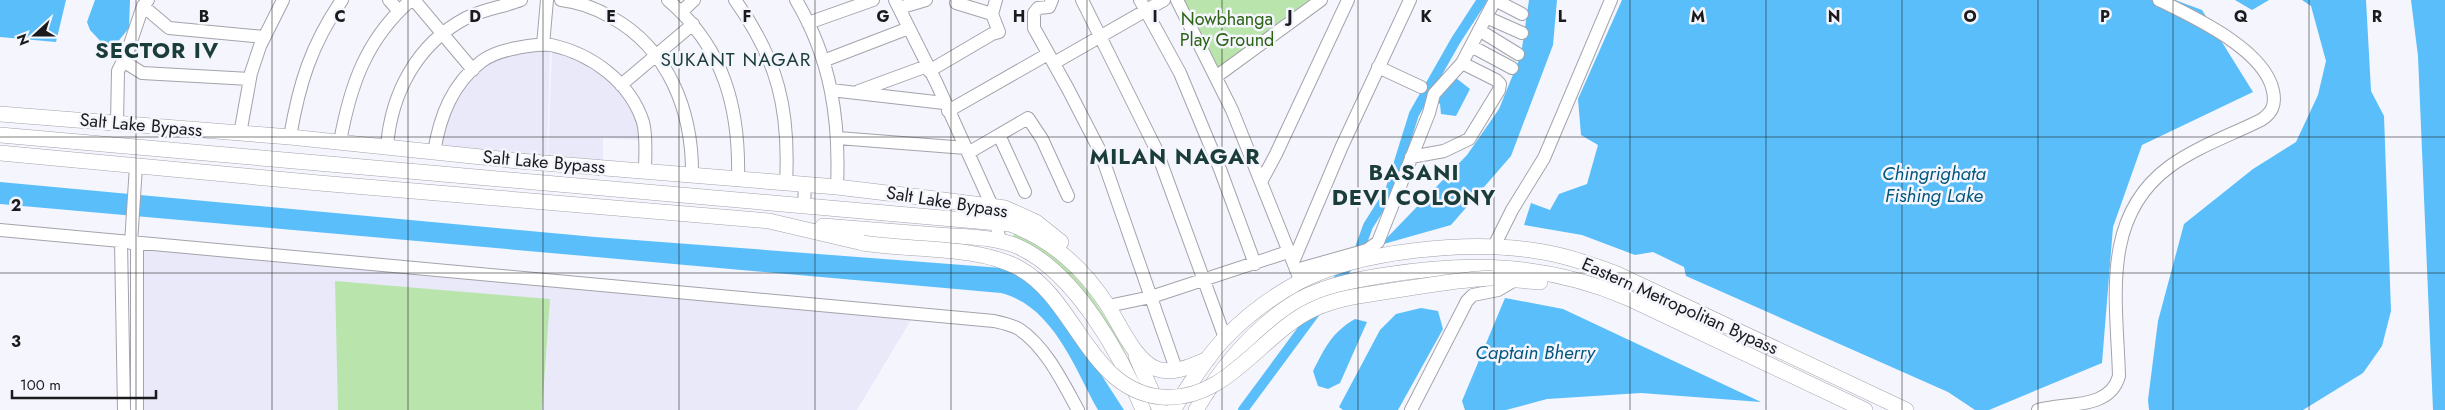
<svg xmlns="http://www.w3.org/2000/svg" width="2445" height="410" viewBox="0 0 2445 410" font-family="Jost,sans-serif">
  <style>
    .built { fill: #e9e9f9 }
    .green { fill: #b9e4ac }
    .water { fill: #59bef9 }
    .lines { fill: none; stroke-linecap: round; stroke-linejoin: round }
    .canal { stroke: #59bef9; stroke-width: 10 }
    .minor-casing { stroke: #a3a3ab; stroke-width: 14 }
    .major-casing { stroke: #a3a3ab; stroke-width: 16 }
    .minor { stroke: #fff; stroke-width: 12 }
    .major { stroke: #fff; stroke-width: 15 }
    .major-bridge-casing { stroke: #a3a3ab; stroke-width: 16; stroke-linecap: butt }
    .major-bridge { stroke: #fff; stroke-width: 15 }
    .grid { fill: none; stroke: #1b1b1e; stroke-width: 1; stroke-opacity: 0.55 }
    .labels { text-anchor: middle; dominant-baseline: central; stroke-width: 5; stroke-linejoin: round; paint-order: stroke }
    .park-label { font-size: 18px; fill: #2c6414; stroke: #f5f5fe }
    .street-label { font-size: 18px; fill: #1b1b1e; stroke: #f5f5fe }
    .neighbourhood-label { font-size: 19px; letter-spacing: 1px; fill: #1b3d3a; stroke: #f5f5fe }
    .water-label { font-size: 19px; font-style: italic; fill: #02577d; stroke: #f5f5fe }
    .district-label { font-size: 22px; font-weight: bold; letter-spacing: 1px; fill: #1b3d3a; stroke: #f5f5fe }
    .grid-label { font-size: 16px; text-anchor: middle; font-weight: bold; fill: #1b1b1e; stroke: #f5f5fe; stroke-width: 5; stroke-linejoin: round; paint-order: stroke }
  </style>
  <rect width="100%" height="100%" fill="#f5f5fe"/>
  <path class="built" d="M550,49L547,157L437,148L462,82L506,52Z
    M552,50L591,63L619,89L640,123L642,140L603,138V160L548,158Z
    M139,247L764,305L911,320L857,410H141Z"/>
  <path class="green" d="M1180,0H1313L1218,71Z
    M1015,233C1077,259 1108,319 1138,376L1134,377L1072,279L1043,254L1013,236Z
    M335,281L550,299L542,410H338Z"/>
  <path class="water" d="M0,0H66L56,42L0,37Z
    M95,0H130L129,28L116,44L104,45L90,30L87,22Z
    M1529,0H1557L1553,45L1511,156L1451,225L1380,245L1467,155L1499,109L1521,55Z
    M1622,0H2175L2202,10L2253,92L2142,145L2113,227L2102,363L1989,410H1975L1948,392L1686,276L1684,267L1653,252L1635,255L1582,235L1524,225L1531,203L1550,210L1559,194L1587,184L1598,145L1581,135L1578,99Z
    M2235,0H2269L2252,10Z
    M2302,0H2366L2371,91L2384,116L2391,311L2382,346L2363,373L2303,410H2149L2148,400L2158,321L2184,224L2253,169L2296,142L2318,95L2326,61L2311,6Z
    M2411,0H2445V410H2433L2418,56Z
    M1456,78L1470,89L1456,116L1441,114L1440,104L1433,99Z
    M0,182L595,237L1002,268L1030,281L1067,322L1124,410H1098C1074,367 1053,306 1001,293L0,204Z
    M1505,298L1563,309L1761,402L1641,393L1547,399L1506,410H1465L1462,401Z
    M1421,308L1438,311L1443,329L1398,410H1343L1339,407L1380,330L1396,314Z
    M1355,319L1367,322L1340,383L1328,389L1318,386L1313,371C1325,348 1332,332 1355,319Z"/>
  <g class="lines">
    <path class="canal" d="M1338,280L1359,251L1368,226L1390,191L1414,114L1456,40L1482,0
      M1243,410L1317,310"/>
    <g class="minor-casing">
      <path id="minor" d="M389,0L399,11
        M414,0L473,70
        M561,0C580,2 595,8 611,17C669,49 693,112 692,176
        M668,0C724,48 740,108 738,180
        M735,0C778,60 790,110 786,183
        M796,0C831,59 840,119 837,187
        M895,0L937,84L992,206L1000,241
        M1052,0L1049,7L1038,8L1034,13V28L1068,89L1100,151L1176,369
        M1082,0L1156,149L1225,338
        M1140,0L1180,73L1220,169L1255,264
        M1177,0L1232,110L1293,262
        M1495,0L1522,14
        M143,6L169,28L264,37
        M899,8L926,0
        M681,12L694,0
        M992,14L996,0
        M1486,17L1522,33
        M808,23L873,0
        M1479,30L1518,54
        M543,45L547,0
        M1471,46L1512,68
        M123,61L142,73L250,79
        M823,61L909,28
        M1054,63L1164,0
        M1378,67L1421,87
        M929,71L992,34L999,32L992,14L956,3
        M1217,76L1321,0
        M621,85L693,24
        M831,90L944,103
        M859,91L927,66
        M948,111L1048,54
        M117,123L118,71L127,53L143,6L148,0
        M240,134L251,73L260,46L283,0
        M999,135L1025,192
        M290,137C299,84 311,45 342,0
        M838,138L966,148
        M340,142C350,86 366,39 411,0
        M387,147C391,93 417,44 466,18C484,9 503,7 521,0
        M434,152C440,116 452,84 482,61C492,54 506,50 517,48C528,46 541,43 551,45C592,54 630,82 643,122C647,137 645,156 645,171
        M968,153L1028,118L1042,139L1068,196
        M1411,157L1444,151L1469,139L1499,90L1500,84L1496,80L1462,63
        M1261,182L1276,154L1348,0
        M804,205L805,185
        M0,230L994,321C1003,323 1012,325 1019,329C1046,347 1063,383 1078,410
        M121,241L124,410
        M131,243L136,166
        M1494,246L1512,210L1544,158L1611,0
        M1296,270L1367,250L1378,242L1429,113L1434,94L1462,63L1495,0
        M1299,277L1293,262L1342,146L1410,0
        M1108,306L1151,297L1288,252
        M137,410V243
        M1411,410L1467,301L1473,295L1498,290L1515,280
        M2038,410C2066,402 2110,410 2119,376C2117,302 2100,218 2169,167C2196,147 2231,135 2261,120C2272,113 2276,105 2273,91C2265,50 2194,17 2159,0"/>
    </g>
    <g class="major-casing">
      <path id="major" d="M0,114L290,137L519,161L837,187L912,196L1005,208L1036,222L1061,242
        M0,135L1010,224C1051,239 1084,269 1108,306C1120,325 1135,361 1157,369C1174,375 1193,365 1208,359
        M0,153L319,183L769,221L863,243
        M823,226C861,229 899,232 937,235C963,237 994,236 1019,247C1075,273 1121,354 1143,410
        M1493,278L1540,282
        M1136,356L1160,410
        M1173,410C1189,386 1204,360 1224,339C1245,317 1273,296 1299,282C1360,250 1470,240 1537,251C1565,255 1591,264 1617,274L1906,410
        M1196,410C1220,369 1249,333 1289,306C1317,287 1353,280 1386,275C1472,261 1547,264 1628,298L1865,410"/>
    </g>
    <use href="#minor" class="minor"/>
    <use href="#major" class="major"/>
    <g class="major-bridge-casing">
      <path id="major-bridge" d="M863,243C912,251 976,245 1019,268C1076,299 1089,390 1161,397C1227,403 1261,333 1314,309C1342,296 1373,294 1403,289C1433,285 1462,279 1493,278"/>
    </g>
    <use href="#major-bridge" class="major-bridge"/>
  </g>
  <path class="grid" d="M136,0V410M272,0V410M408,0V410M543,0V410M679,0V410M815,0V410M951,0V410M1087,0V410M1222,0V410M1358,0V410M1494,0V410M1630,0V410M1766,0V410M1902,0V410M2038,0V410M2173,0V410M2309,0V410M0,137H2445M0,273H2445"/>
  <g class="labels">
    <g class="park-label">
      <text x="1227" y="19">Nowbhanga<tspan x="1227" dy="21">Play Ground</tspan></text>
    </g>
    <g class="street-label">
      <text transform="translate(141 125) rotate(5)">Salt Lake Bypass</text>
      <text transform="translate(544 162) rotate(5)">Salt Lake Bypass</text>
      <text transform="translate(947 202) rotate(9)">Salt Lake Bypass</text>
      <text transform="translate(1680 306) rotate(24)">Eastern Metropolitan Bypass</text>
    </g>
    <g class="neighbourhood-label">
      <text x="736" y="59">SUKANT NAGAR</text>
    </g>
    <g class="water-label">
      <text x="1934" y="173">Chingrighata<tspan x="1934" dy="22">Fishing Lake</tspan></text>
      <text x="1535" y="352">Captain Bherry</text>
    </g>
    <g class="district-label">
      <text x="157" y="50">SECTOR IV</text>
      <text x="1175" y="156">MILAN NAGAR</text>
      <text x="1414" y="172">BASANI<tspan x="1414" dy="25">DEVI COLONY</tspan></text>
    </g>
  </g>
  <g class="grid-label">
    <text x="204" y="22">B</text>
    <text x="340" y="22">C</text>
    <text x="475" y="22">D</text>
    <text x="611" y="22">E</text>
    <text x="747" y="22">F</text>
    <text x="883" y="22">G</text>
    <text x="1019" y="22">H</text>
    <text x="1155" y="22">I</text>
    <text x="1290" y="22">J</text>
    <text x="1426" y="22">K</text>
    <text x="1562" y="22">L</text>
    <text x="1698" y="22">M</text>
    <text x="1834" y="22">N</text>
    <text x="1970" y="22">O</text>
    <text x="2105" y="22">P</text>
    <text x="2241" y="22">Q</text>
    <text x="2377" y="22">R</text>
    <text x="16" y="211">2</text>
    <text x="16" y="347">3</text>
  </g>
  <g transform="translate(35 35) rotate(249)" stroke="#f5f5fe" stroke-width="4" paint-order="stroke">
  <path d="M0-4L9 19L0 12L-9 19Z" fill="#1b1b1e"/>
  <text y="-8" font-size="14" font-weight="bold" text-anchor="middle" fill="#1b1b1e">N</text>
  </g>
  <path d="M12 390v8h144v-8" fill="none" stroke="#1b1b1e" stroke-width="2.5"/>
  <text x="20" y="390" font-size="15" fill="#1b1b1e" stroke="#f5f5fe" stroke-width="4" paint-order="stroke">100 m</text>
</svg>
